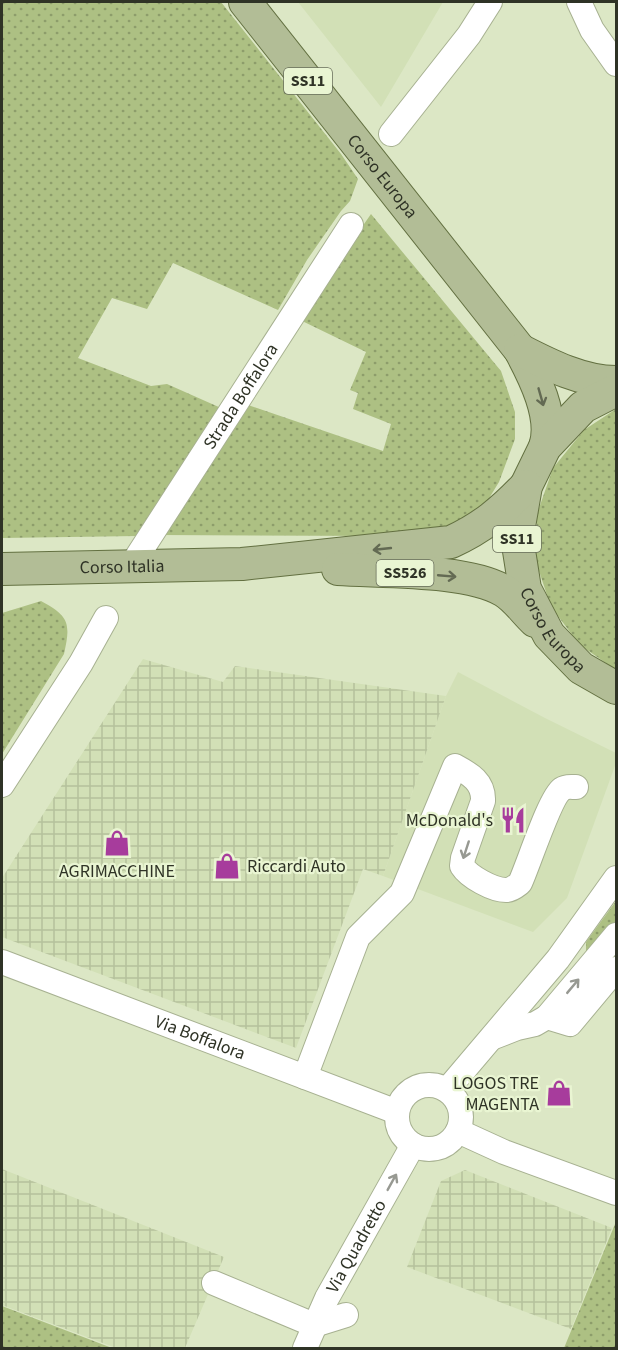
<svg xmlns="http://www.w3.org/2000/svg" width="618" height="1350" viewBox="0 0 618 1350" font-family="'Source Sans 3',sans-serif">
  <style>
    .built { fill: #d2e0b6 }
    .industrial { fill: url(#industrial-grid) }
    .grass { fill: url(#grass-dots) }
    .lines { fill: none; stroke-linecap: round; stroke-linejoin: round }
    .minor-casing { stroke: #a7b191; stroke-width: 26 }
    .major-casing { stroke: #637041; stroke-width: 34 }
    .minor { stroke: #fff; stroke-width: 24 }
    .major { stroke: #b2bd96; stroke-width: 32 }
    .oneway { stroke: #636a53 }
    .oneway2 { stroke: #979992 }
    .labels { text-anchor: middle; dominant-baseline: central; stroke-width: 4.5; stroke-linejoin: round; paint-order: stroke }
    .shield { fill: #e9f5d2; stroke: #676d5a; stroke-width: 1.5 }
    .shield-label { font-size: 16px; font-weight: bold; fill: #2f3326 }
    .street-label { font-size: 18px; fill: #2f3326; stroke: #e9f5d2 }
    .poi-label { font-size: 18px; fill: #2f3326; stroke: #e9f5d2; text-anchor: end }
  </style>
  <defs>
    <pattern id="industrial-grid" width="8" height="8" patternUnits="userSpaceOnUse" patternTransform="scale(1.5)"><rect width="8" height="8" fill="#d2e0b6"/><path d="M0 4h8M4 0v8" fill="none" stroke="#b5c19c"/></pattern>
    <pattern id="grass-dots" width="8" height="8" patternUnits="userSpaceOnUse" patternTransform="scale(1.5)"><rect width="8" height="8" fill="#adc083"/><path d="M2 2h.1M6 6h.1" fill="none" stroke="#8d9d6b" stroke-width="1.8" stroke-linecap="round"/></pattern>
  </defs>
  <rect width="100%" height="100%" fill="#dce7c5"/>
  <path class="built" d="M298,2H443L381,107Z
    M458,672L545,718L616,753V763L567,898L533,932L383,876L446,696Z"/>
  <path class="industrial" d="M143,659L223,682L235,666L446,696L383,876L363,869L296,1048L2,937V878Z
    M2,1169L224,1257L185,1348H116L2,1305Z
    M465,1170L612,1228L571,1329L407,1267L441,1181Z"/>
  <path class="grass" d="M2,2H221L341,154L358,179L350,201L341,211L307,260L278,310L173,263L147,309L112,298L78,358L151,386L167,384L221,408L137,536L2,538Z
    M371,214L501,371L515,412V439L499,482L488,500L462,523L430,533L379,536L159,535L248,405L383,451L391,424L353,409L358,393L350,390L366,352L298,319Z
    M616,409V670L580,645L551,607L536,562L537,514L553,468L584,430Z
    M41,601C69,616 71,623 64,654L2,754V613Z
    M616,901V925L586,955V942Z
    M615,1224H616V1348H564Z
    M2,1306L112,1348H2Z"/>
  <g class="lines">
    <g class="minor-casing">
      <g id="minor">
        <path d="M579,2L592,30L616,64"/>
        <path d="M391,134L469,35L490,2"/>
        <path id="s1" d="M131,566L351,225"/>
        <path d="M2,785L81,663L106,618"/>
        <path id="s2" d="M2,962L397,1112"/>
        <path d="M547,1017L570,1024L616,969"/>
        <path d="M494,1037L517,1028L535,1024L547,1017L616,935"/>
        <path d="M305,1077L358,937L402,893L455,766C470,774 484,782 483,801L463,858L462,866C469,877 493,890 506,890C512,890 516,886 520,883C528,866 550,797 562,789C566,786 571,787 576,787"/>
        <circle cx="429" cy="1117" r="32"/>
        <path d="M447,1090L558,959L616,878"/>
        <path d="M458,1131L504,1152L616,1193"/>
        <path d="M214,1283L314,1325L346,1315"/>
        <path id="s3" d="M305,1348L327,1298L413,1145"/>
      </g>
    </g>
    <g class="major-casing">
      <g id="major">
        <path id="s4" d="M245,2L520,350C534,376 555,417 545,447"/>
        <path d="M520,350C549,365 583,382 616,382"/>
        <path id="s5" d="M616,390L583,407L545,447L526,486L517,538L525,589L549,635L581,668L616,688"/>
        <path id="s6" d="M2,569L242,564L451,542C482,528 502,511 526,486"/>
        <path d="M338,569C382,572 468,569 504,591C516,598 525,612 535,621"/>
      </g>
    </g>
    <use href="#minor" class="minor"/>
    <use href="#major" class="major"/>
  </g>
  <defs><path id="oneway-shaft" d="M-6 0H5M1.5-3L5.5 0L1.5 3" fill="none" stroke-width="1.6" stroke-linecap="round" stroke-linejoin="round" transform="scale(1.5)"/></defs>
  <g class="oneway">
    <use href="#oneway-shaft" transform="translate(541 397) rotate(74)"/>
    <use href="#oneway-shaft" transform="translate(382 549) rotate(174)"/>
    <use href="#oneway-shaft" transform="translate(447 576) rotate(5)"/>
  </g>
  <g class="oneway2">
    <use href="#oneway-shaft" transform="translate(466 850) rotate(108)"/>
    <use href="#oneway-shaft" transform="translate(573 986) rotate(-50)"/>
    <use href="#oneway-shaft" transform="translate(392 1182) rotate(-61)"/>
  </g>
  <defs>
    <g id="restaurant-bare" transform="scale(2.07)"><path d="M-5-6h1v4h1v-4h1v4h1v-4h1v5L-1.5 .5V6h-2V.5L-5-1ZM5-6V6H3V1.5H1.5Q1.5-4 5-6Z" fill="#a73c9c" stroke="#e9f5d2" stroke-width="2.5" paint-order="stroke"/></g>
    <g id="shop-bare" transform="scale(2.07)"><path d="M-5-2.5h2.3a2.7 3.5 0 0 1 5.4 0H5L5.5 6h-11ZM-1.5-2.5h3a1.5 2.3 0 0 0-3 0Z" fill="#a73c9c" stroke="#e9f5d2" stroke-width="2.5" paint-order="stroke"/></g>
  </defs>
  <g fill-rule="evenodd">
    <use href="#restaurant-bare" x="513" y="820"/>
    <use href="#shop-bare" x="117" y="843"/>
    <use href="#shop-bare" x="227" y="866"/>
    <use href="#shop-bare" x="559" y="1093"/>
  </g>
  <g class="labels">
    <g class="shield">
      <rect x="284" y="68" width="48" height="26" rx="4.5"/>
      <rect x="493" y="526" width="48" height="26" rx="4.5"/>
      <rect x="376.5" y="560" width="57" height="26" rx="4.5"/>
    </g>
    <g class="shield-label">
      <text x="308" y="81">SS11</text>
      <text x="517" y="539">SS11</text>
      <text x="405" y="573">SS526</text>
    </g>
    <g class="street-label">
      <text stroke="none"><textPath href="#s4" startOffset="222">Corso Europa</textPath></text>
      <text stroke="none"><textPath href="#s1" startOffset="202">Strada Boffalora</textPath></text>
      <text stroke="none"><textPath href="#s6" startOffset="120">Corso Italia</textPath></text>
      <text stroke="none"><textPath href="#s5" startOffset="290">Corso Europa</textPath></text>
      <text stroke="none"><textPath href="#s2" startOffset="212">Via Boffalora</textPath></text>
      <text stroke="none"><textPath href="#s3" startOffset="114">Via Quadretto</textPath></text>
    </g>
    <g class="poi-label">
      <text x="493" y="820">McDonald's</text>
      <text x="247" y="866" text-anchor="start">Riccardi Auto</text>
      <text x="117" y="871" text-anchor="middle">AGRIMACCHINE</text>
      <text x="539" y="1083">LOGOS TRE<tspan x="539" dy="21">MAGENTA</tspan></text>
    </g>
  </g>
  <rect width="618" height="1350" fill="none" stroke="#2f3326" stroke-width="6"/>
</svg>
